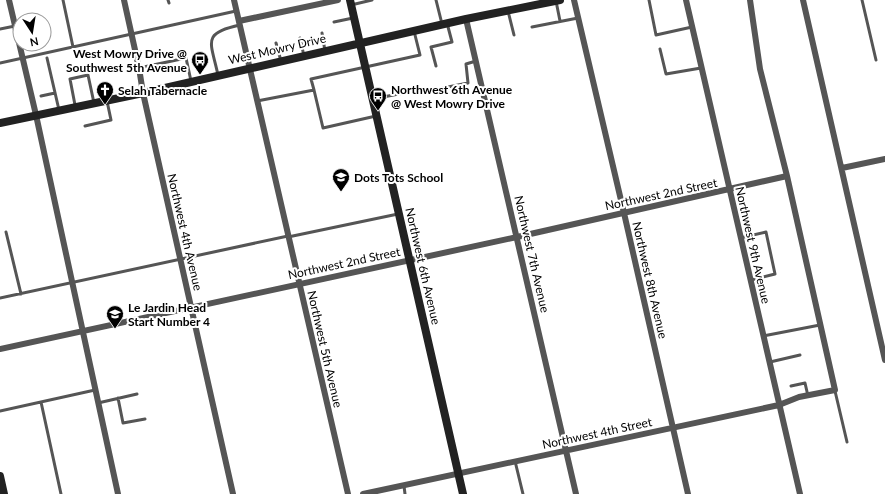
<svg xmlns="http://www.w3.org/2000/svg" width="885" height="494" viewBox="0 0 885 494" font-family="Lato,sans-serif">
  <style>
    .lines { fill: none; stroke-linecap: round; stroke-linejoin: round }
    .lane { stroke: #555; stroke-width: 3 }
    .street { stroke: #555; stroke-width: 6 }
    .secondary { stroke: #222; stroke-width: 8 }
    .labels { text-anchor: middle; dominant-baseline: central; stroke-width: 4; stroke-linejoin: round; paint-order: stroke }
    .street-label { font-size: 12px; fill: #000; stroke: #fff }
    .poi-label { font-size: 12px; font-weight: bold; fill: #000; stroke: #fff; text-anchor: start }
  </style>
  <rect width="100%" height="100%" fill="#fff"/>
  <g class="lines">
    <path class="lane" d="M63,0L73,47
      M168,0L169,3
      M436,0L442,24
      M649,0L656,35L692,27
      M862,0L876,60
      M556,1L560,21
      M351,5L372,0
      M508,11L514,35
      M334,22L353,18
      M532,27L578,18
      M0,29L15,26
      M322,33L325,51
      M300,38L304,56
      M276,43L281,61
      M660,49L666,74L701,68
      M47,58L59,110
      M0,63L236,11
      M436,66L431,47L452,42L447,23
      M139,68L186,58L191,81
      M218,75C211,42 201,33 240,25
      M443,88L468,83L466,64L476,61
      M314,90L323,128L376,116
      M41,96L55,93
      M373,99L424,89
      M257,101L314,90L311,79L420,55L414,31
      M75,105L70,79L88,75L94,103
      M85,126L111,120L107,101
      M6,232L21,294
      M288,237L398,214
      M740,238L766,232L775,274L751,280
      M0,298L288,236
      M763,336L820,325
      M770,362L800,355
      M791,386L805,383L808,396
      M835,391L847,442
      M118,398L123,423L145,419
      M41,402L61,494
      M98,403L137,394
      M0,411L95,390
      M515,461L523,494
      M404,486L405,494"/>
    <path class="street" d="M9,0L36,115L118,494
      M124,0L139,68L143,93L233,494
      M234,0L348,494
      M574,0L624,213L688,494
      M686,0L800,494
      M803,0L885,360
      M466,19L576,494
      M239,21L338,0
      M842,168L885,159
      M0,349L517,237L787,176
      M363,494L779,405L799,397L835,390L787,176L760,69L750,0"/>
    <path class="secondary" d="M350,0L463,494
      M0,123L143,93L466,19L560,0
      M0,476L4,494"/>
  </g>
  <defs>
    <g id="bus-pin" transform="scale(0.9)"><path d="M0 17L-7.5 6A9.5 9.5 0 1 1 7.5 6Z" fill="#000" stroke="#fff"/><path d="M-5-6H5V4H4V6H2V4H-2V6H-4V4H-5ZM-3.5-4V0h7V-4ZM-3.5 1.2v1.5H-2V1.2ZM2 1.2v1.5H3.5V1.2Z" fill="#fff"/></g>
    <g id="church-pin" transform="scale(0.9)"><path d="M0 17L-7.5 6A9.5 9.5 0 1 1 7.5 6Z" fill="#000" stroke="#fff"/><path d="M-1.2-6h2.4v3.5h3.3v2.4h-3.3V6h-2.4V-.1h-3.3v-2.4h3.3Z" fill="#fff"/></g>
    <g id="school-pin" transform="scale(0.9)"><path d="M0 17L-7.5 6A9.5 9.5 0 1 1 7.5 6Z" fill="#000" stroke="#fff"/><path d="M0-5L7-2L0 1L-7-2ZM-4 1L0 2.5L4 1V4Q0 6-4 4Z" fill="#fff"/></g>
  </defs>
  <g fill-rule="evenodd">
    <use href="#bus-pin" x="200" y="60"/>
    <use href="#church-pin" x="105" y="90"/>
    <use href="#bus-pin" x="378" y="96"/>
    <use href="#school-pin" x="341" y="177"/>
    <use href="#school-pin" x="115" y="314"/>
  </g>
  <g class="labels">
    <g class="street-label">
      <text transform="translate(277 49) rotate(-13)">West Mowry Drive</text>
      <text transform="translate(661 194) rotate(-12)">Northwest 2nd Street</text>
      <text transform="translate(185 232) rotate(77)">Northwest 4th Avenue</text>
      <text transform="translate(753 245) rotate(77)">Northwest 9th Avenue</text>
      <text transform="translate(532 254) rotate(77)">Northwest 7th Avenue</text>
      <text transform="translate(344 263) rotate(-12)">Northwest 2nd Street</text>
      <text transform="translate(423 266) rotate(77)">Northwest 6th Avenue</text>
      <text transform="translate(650 280) rotate(77)">Northwest 8th Avenue</text>
      <text transform="translate(325 349) rotate(77)">Northwest 5th Avenue</text>
      <text transform="translate(597 433) rotate(-12)">Northwest 4th Street</text>
    </g>
    <g class="poi-label">
      <text x="187" y="53" text-anchor="end">West Mowry Drive @<tspan x="187" dy="14">Southwest 5th Avenue</tspan></text>
      <text x="391" y="89">Northwest 6th Avenue<tspan x="391" dy="14">@ West Mowry Drive</tspan></text>
      <text x="118" y="90">Selah Tabernacle</text>
      <text x="354" y="177">Dots Tots School</text>
      <text x="128" y="307">Le Jardin Head<tspan x="128" dy="14">Start Number 4</tspan></text>
    </g>
  </g>
  <g transform="translate(32 32) rotate(168)"><circle r="19" fill="#ffffff" stroke="#999999"/>
  <path d="M0-3L7 15L0 10L-7 15Z" fill="#000000"/>
  <text y="-6" font-size="11" font-weight="bold" text-anchor="middle" fill="#000000">N</text>
  </g>
</svg>
